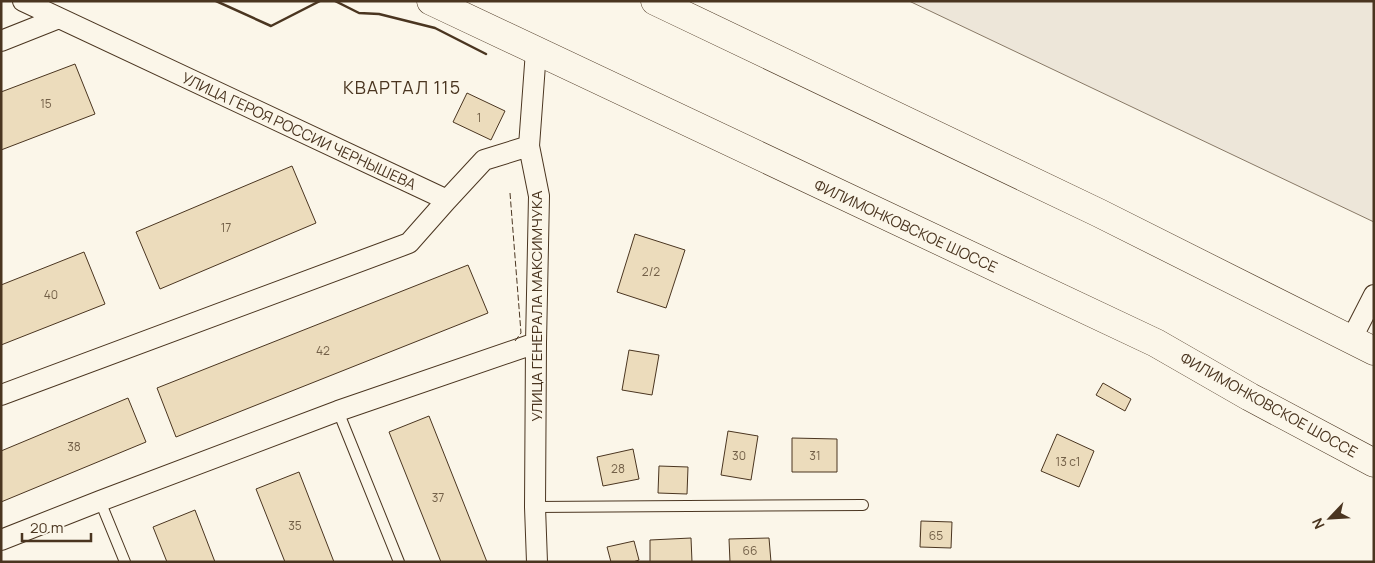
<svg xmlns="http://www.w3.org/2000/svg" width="1375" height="563" viewBox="0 0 1375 563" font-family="Manrope,sans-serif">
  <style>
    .green { fill: #ede6d9; stroke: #887966 }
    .building { fill: #ecdcbc; stroke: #4a3520 }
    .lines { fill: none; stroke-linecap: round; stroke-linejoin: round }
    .service-casing { stroke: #4a3520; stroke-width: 12 }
    .minor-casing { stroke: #4a3520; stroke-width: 22 }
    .secondary-casing { stroke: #4a3520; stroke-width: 29 }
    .service { stroke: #fbf6e9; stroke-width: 10 }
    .minor { stroke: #fbf6e9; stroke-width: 20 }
    .secondary { stroke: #fbf6e9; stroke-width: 28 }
    .fence { stroke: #4a3520; stroke-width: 1; stroke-dasharray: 6 2.5; stroke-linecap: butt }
    .wall { stroke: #4a3520; stroke-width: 2.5 }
    .labels { text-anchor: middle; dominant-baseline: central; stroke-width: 4; stroke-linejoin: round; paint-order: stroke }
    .number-label { font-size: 12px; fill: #725f47 }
    .street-label { font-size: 15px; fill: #4a3520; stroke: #fbf6e9 }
    .quarter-label { font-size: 18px; letter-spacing: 1px; fill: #4a3520; stroke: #fbf6e9 }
  </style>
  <rect width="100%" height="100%" fill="#fbf6e9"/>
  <path class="green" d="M909,1H1374V222Z"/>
  <path class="building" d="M75,64L95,114L1,150V92Z
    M467,93L505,111L491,140L453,122Z
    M292,166L316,223L160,289L136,232Z
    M635,234L685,250L666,308L617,292Z
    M84,252L105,304L1,345V285Z
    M468,265L488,313L176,437L157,388Z
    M629,350L659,355L652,395L622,390Z
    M1103,383L1131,399L1125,411L1096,395Z
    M128,398L146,442L1,502V451Z
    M429,416L487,562H441L389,432Z
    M728,431L758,436L751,480L721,475Z
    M1057,434L1094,451L1079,487L1041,471Z
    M792,438L837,439V472H792Z
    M633,449L639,479L603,486L597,457Z
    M659,466L688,467L687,494L658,493Z
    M299,472L334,562H285L256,489Z
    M195,510L215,562H167L153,527Z
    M921,521L952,522L951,548L920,547Z
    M691,538L692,562H650V540Z
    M769,538L771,562H730L729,539Z
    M634,541L639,560L633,562H611L607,547Z"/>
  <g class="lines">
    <g class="service-casing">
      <path id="service" d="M338,411L399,562
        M100,501L125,562
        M535,507L863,505"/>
    </g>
    <g class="minor-casing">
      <path id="minor" d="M23,1L447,200L484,160L529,146
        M1,41L59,18
        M536,51L529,146L539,196L536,343L535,507L537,562
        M1351,340L1374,295
        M1,395L409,243L447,200
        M1,540L100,501L338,411L536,343"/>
    </g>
    <g class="secondary-casing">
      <path id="secondary" d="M431,1L1156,343L1250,397L1374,463
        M655,1L1099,213L1374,351"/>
    </g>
    <use href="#service" class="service"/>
    <use href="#minor" class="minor"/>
    <use href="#secondary" class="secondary"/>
    <path class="fence" d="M510,193L521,333L515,341"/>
    <path class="wall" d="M216,1L271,26L320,1
      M335,1L359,13L379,14L435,28L486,54"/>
  </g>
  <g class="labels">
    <g class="number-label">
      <text x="46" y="103">15</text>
      <text x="479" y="117">1</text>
      <text x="226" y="227">17</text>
      <text x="651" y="271">2/2</text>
      <text x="51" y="294">40</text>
      <text x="323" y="350">42</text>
      <text x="74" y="446">38</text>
      <text x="739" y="455">30</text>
      <text x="815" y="455">31</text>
      <text x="1068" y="461">13 с1</text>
      <text x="618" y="468">28</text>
      <text x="438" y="497">37</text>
      <text x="295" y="525">35</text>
      <text x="936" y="535">65</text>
      <text x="750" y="550">66</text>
    </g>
    <g class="street-label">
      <text transform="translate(299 131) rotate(25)">УЛИЦА ГЕРОЯ РОССИИ ЧЕРНЫШЕВА</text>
      <text transform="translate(906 226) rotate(25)">ФИЛИМОНКОВСКОЕ ШОССЕ</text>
      <text transform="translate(536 306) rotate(-90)">УЛИЦА ГЕНЕРАЛА МАКСИМЧУКА</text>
      <text transform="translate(1269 405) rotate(29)">ФИЛИМОНКОВСКОЕ ШОССЕ</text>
    </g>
    <g class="quarter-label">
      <text x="402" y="87">КВАРТАЛ 115</text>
    </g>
  </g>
  <rect width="1375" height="563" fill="none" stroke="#4a3520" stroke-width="5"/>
  <g transform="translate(1330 518) rotate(245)" stroke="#fbf6e9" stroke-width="4" paint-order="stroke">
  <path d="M0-4L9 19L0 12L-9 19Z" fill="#4a3520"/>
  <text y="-8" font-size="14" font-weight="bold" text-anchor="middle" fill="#4a3520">N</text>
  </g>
  <path d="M22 533v8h69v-8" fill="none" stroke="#4a3520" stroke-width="2.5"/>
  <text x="30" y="533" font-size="15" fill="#4a3520" stroke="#fbf6e9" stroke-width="4" paint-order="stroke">20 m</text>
</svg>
